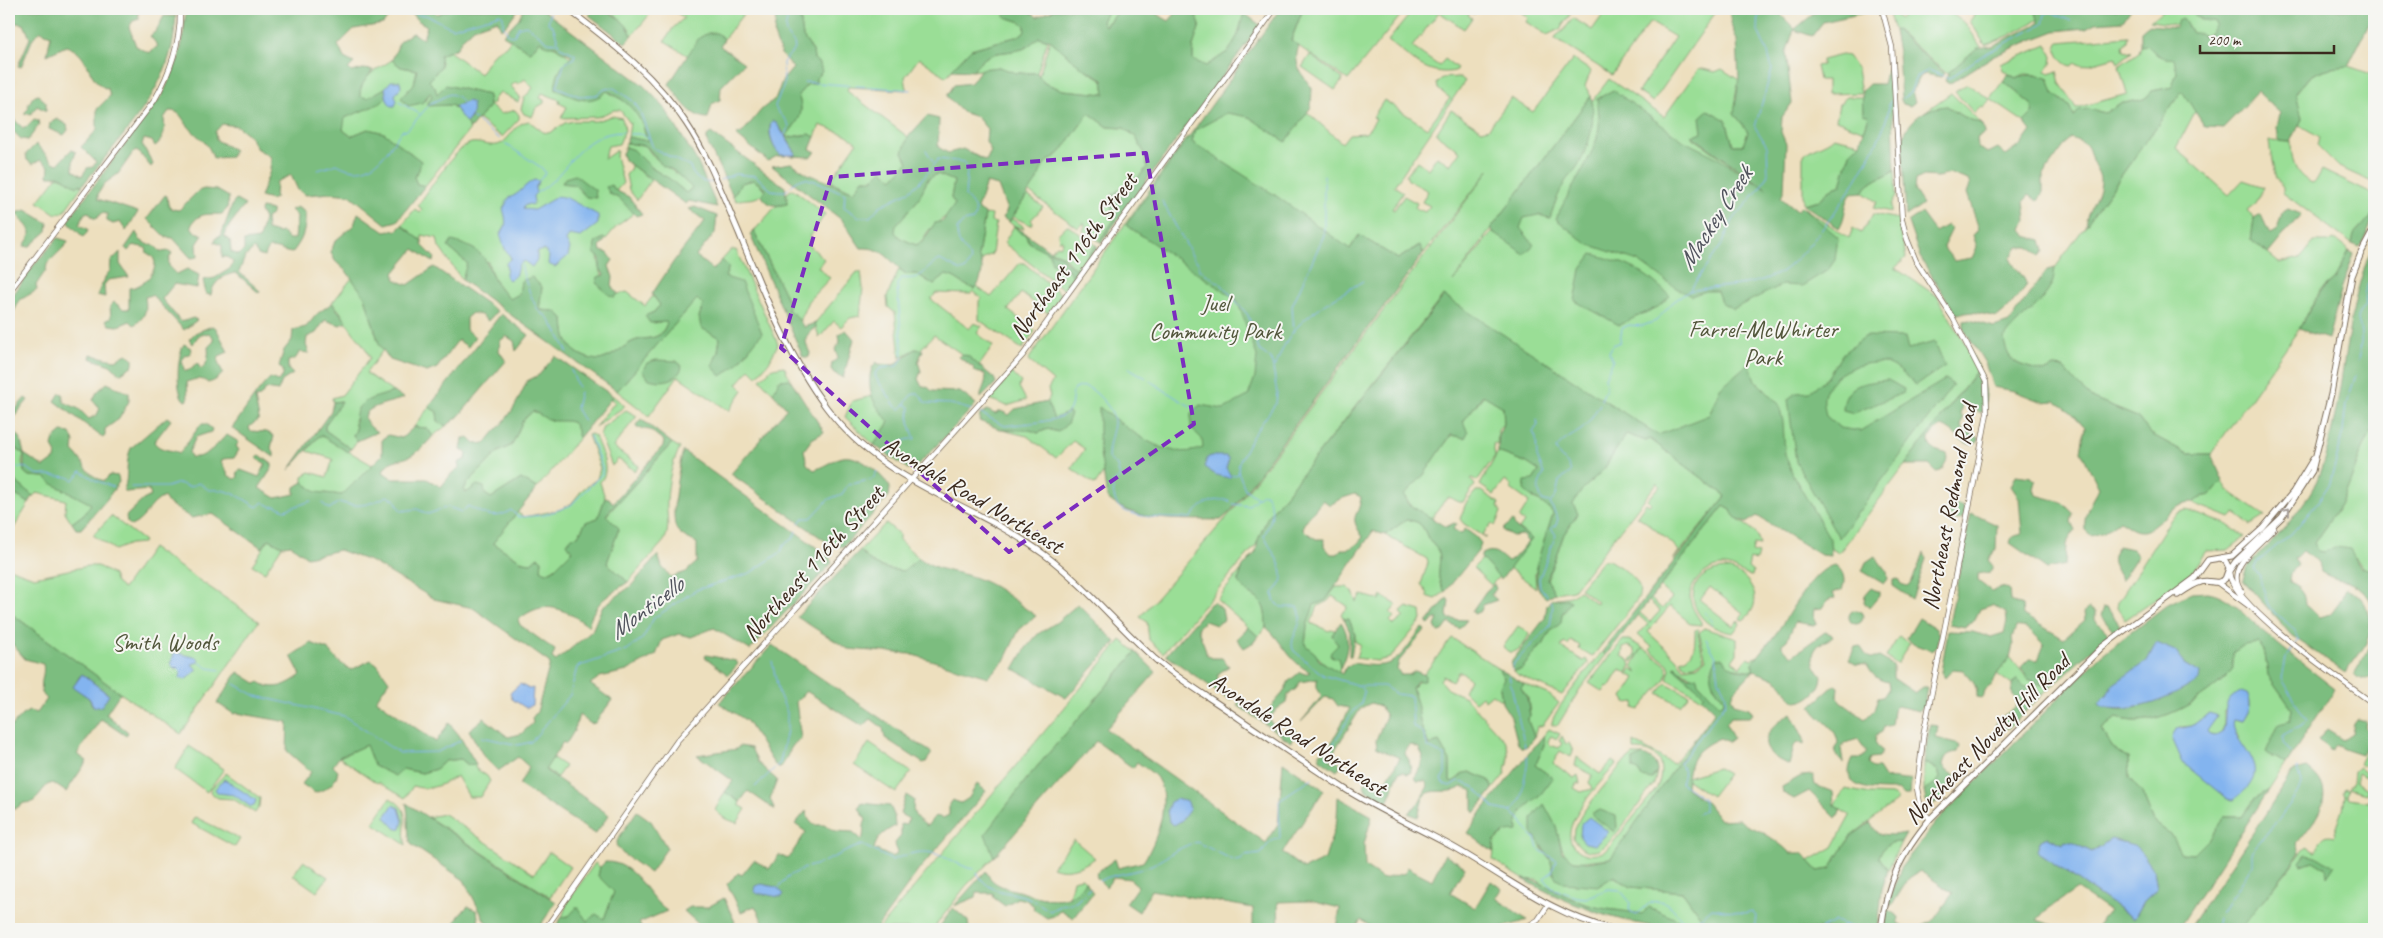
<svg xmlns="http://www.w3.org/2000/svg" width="2383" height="938" viewBox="0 0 2383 938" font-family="Caveat,sans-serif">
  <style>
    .green { fill: #9ade96; stroke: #6a845a; fill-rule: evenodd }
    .forest { fill: #7bbd7f; stroke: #5b744e; fill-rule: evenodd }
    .water { fill: #83b4ef; stroke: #5f6f86 }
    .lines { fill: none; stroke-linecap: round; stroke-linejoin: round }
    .stream { stroke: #83b4ef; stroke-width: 1 }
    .tertiary-casing { stroke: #796956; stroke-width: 6 }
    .secondary-casing { stroke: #796956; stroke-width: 7 }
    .tertiary { stroke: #fff; stroke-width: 4.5 }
    .secondary { stroke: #fff; stroke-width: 5 }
    .oneway { stroke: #a79f9a }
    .marked { fill: none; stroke: #7b2cbf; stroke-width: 4; stroke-dasharray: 10 6; stroke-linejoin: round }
    .labels { text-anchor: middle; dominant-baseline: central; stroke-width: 4; stroke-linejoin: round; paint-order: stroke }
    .street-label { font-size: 24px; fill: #3b2a1e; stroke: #f6f6f2 }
    .park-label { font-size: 24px; fill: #53573c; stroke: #f6f6f2 }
    .water-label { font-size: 25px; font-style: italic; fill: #51535d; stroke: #f6f6f2 }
  </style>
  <rect width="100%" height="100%" fill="#f6f6f2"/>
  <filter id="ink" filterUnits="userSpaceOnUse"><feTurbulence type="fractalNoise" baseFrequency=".02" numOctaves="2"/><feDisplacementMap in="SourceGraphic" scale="10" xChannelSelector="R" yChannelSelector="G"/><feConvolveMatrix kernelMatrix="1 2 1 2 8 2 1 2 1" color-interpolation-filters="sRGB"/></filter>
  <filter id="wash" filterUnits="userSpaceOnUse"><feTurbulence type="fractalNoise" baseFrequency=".0096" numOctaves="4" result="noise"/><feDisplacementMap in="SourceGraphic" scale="20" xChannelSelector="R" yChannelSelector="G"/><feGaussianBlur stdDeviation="1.12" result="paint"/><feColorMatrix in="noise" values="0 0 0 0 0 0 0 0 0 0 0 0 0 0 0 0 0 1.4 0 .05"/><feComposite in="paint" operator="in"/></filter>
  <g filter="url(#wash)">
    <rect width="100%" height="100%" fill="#eddfbe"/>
    <path class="green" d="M594,9H654L632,36L629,28L614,14L599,10L590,15Z
      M672,9H747L724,39C706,24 697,41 688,56L665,41L673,28L684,18Z
      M799,9H1005L1006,17L1021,22L1025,26V31L1019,36L971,49L946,77L919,58L905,77L907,90L848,87L847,91L908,137L903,152L908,162L893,179H863L854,192L830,181L857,143L847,135L820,125L815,137C804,131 796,138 785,138C796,122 806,116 798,95L807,84L816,83L813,51L803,37Z
      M1105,9H1121L1104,26L1102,21L1107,12Z
      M1193,9H1238L1244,13L1238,35L1229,51L1206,66L1193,60V46L1200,25Z
      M1303,9H1406L1348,80L1291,41Z
      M1414,9H1472L1475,12L1474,14L1470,12L1468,15L1472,18L1464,29L1439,12L1412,47L1439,66L1445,59L1457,68L1455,71C1427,77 1410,57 1388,41Z
      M1517,9H1574L1560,29L1547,35L1526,22L1528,18Z
      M1607,9H1718L1653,102L1638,92L1675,37L1650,22L1612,75L1555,39L1556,36L1564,30L1573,18L1592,30Z
      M1909,9H1945L1966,24L1981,47L1947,74L1897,30L1894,31L1888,11L1890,10L1900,19Z
      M1978,9H2035L2039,19L2010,35L1985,45L1970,21Z
      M2164,9H2188L2201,20L2214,21L2216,25C2208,36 2205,38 2192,33L2187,24L2179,21L2177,25L2150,21Z
      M2128,36L2127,41L2123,46L2124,50L2132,52L2118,63L2115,57L2083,66L2076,63L2072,66C2062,64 2057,54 2056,45L2059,42Z
      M1039,37L1048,40L1037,73H1016L999,67L973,71C989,48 999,55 1022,49C1028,47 1034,41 1039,37Z
      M511,39L530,52L540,41C573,51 580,71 606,90C614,97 624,99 632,107C640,115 645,131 648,142L628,137L630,123L620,110H614L597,117L561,118L567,107L559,103L560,100L542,93L540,98L544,100V103L536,108L532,117L524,114L521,109L524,98L533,88L525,79L518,84L516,82L511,86L520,97L518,102L500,92L493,100V103L489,105L501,114L515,110L519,115V119L502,137L478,119L489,106L488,95L446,86L437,94L429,81L441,66L440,55L449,51L480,74L493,54L506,46Z
      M1050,40L1083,68L1103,80L1105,94L1063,90L1044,83L1039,76Z
      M2047,45L2052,57L2051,64L2046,71L2050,74L2057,71L2060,83L2076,108L2127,94L2119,66L2139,52L2141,46L2147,45L2156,54L2174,58L2177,72L2172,87L2152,91L2145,99L2119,104L2105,113L2089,109L2074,117L2069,106L2053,93L2037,75L2025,74L2016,78L2003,70L2001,64Z
      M1310,55L1343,79L1335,90L1302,67Z
      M1842,55L1848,56L1857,69L1861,93L1827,94V80H1819L1816,66L1822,65V60Z
      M1573,59L1591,71L1585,86L1591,96L1490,230L1453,282L1609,79L1664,117L1699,68L1715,72L1722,69L1739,80L1735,98L1748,132L1743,145H1733L1726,120L1692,137L1797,211L1801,206L1849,238L1853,228L1861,233L1873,214L1898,219L1906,258L1895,268L1937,296L1979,367L1839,553L1443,296L1267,518L1256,545L1163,653L1149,640L1147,622L1140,617L1233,510L1490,169L1423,254V250L1419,245L1398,259L1359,235L1351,247L1233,506L1099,444L1101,461L1108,466L1095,485L1071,468L1085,449L1073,441L1056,458L1027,436L1002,430H1030L1038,433L1048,429L1058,432L1068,412L1054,420L1047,402L1050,396L1048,389L1053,381L1028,360L1187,137L1192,141L1195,130C1204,125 1215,116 1226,113C1245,109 1271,131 1286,141L1307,112L1342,143L1349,134L1366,133L1376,119L1373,117L1384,100L1427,128L1450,98L1438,89L1437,83L1442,78L1460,77L1465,81L1394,186L1403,192L1392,209L1394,210L1404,196L1417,203L1415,208L1425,212L1430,206L1422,202L1428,191L1408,180L1406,175L1417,161L1428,169L1437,156L1450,165L1460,151L1436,134L1451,110L1482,130L1489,128L1511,98L1533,112Z
      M392,60L401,67L417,70L414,84L408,90L425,101L430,93L432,95L427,105H451L464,118L470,129L425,186L417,184L414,177L419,170L411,153L396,144L384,133L368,129L351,136L343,130L344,118L378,104L360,96C358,77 380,68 392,60Z
      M2348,66L2374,75V183L2339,167L2317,145L2320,137L2299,125L2302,119L2296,93C2313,71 2320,69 2348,66Z
      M2003,81L2033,106L2032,114L2024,122L1990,99L1984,108L1981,107L1974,113L1955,92L1967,84L1990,99Z
      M2182,91L2196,110L2176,148L2229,195L2243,180L2264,187L2256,203L2247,210L2254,219L2251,240L2279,263L2301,258L2314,242H2328L2334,239L2349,251L2334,280L2318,293L2299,329L2211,454H2188L2151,434L2137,417L2093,399L2075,383L2064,368L2054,367L2044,372C2021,364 2009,367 2003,339C2022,311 2048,304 2055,268Z
      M1951,93L1983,125L1960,115L1947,106L1923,113Z
      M1847,97H1863V113L1869,116L1864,131L1836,120L1839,104Z
      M1089,113L1108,127L1124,128L1135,136L1145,154L1147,167L1140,176L1113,194L1111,215L1115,219L1099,241L1083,231L1085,225L1083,223L1078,228L1029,192L1044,164L1060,153Z
      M612,116L622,118L625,130L619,144L608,146L604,159L617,150L616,156L623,183L616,191L611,185L610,194C620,198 630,203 633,214L617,226L606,239L603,238L595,243C598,252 598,259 600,268C602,277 604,278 604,288L614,297L618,294L627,292L645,306L653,296L660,305L654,312L645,316L668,321C659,344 649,335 634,341C623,346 614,356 603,359C599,361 592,359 588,358C568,351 565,339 564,319L555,311L539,310L542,287L510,299C498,289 492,277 488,262L448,247L468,263L462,280L439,247L437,238L422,235V241L402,225L415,209L420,213L422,210L418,205C429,191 455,147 471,143C481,141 493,149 502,143C512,136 515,123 529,121L543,132L549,133L565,123L573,121H596Z
      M1834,137L1860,143L1850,153L1841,185L1829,190L1820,200L1803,204V157C1809,147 1825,146 1834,137Z
      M2269,141L2291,142C2292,162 2294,174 2312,183L2316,181L2322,170L2374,195V213L2354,235L2352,244L2283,193V188C2281,185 2278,182 2276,178C2274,175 2269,144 2269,141Z
      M626,143L646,146C655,164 680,172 692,188L686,193C676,183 664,177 654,169C643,161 638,151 625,147Z
      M631,165L651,180L637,200L629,190L626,175L630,170Z
      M1895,170L1896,197L1891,204V212L1873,208L1877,202L1862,192C1874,178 1880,179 1895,170Z
      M937,174L954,180L951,198L955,204C949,217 939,220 929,230C924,236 924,241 916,245L900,238L894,232L895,225L918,200L928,179Z
      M58,176L82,186L63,213L56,214L38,202Z
      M754,180L766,190C757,202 748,197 736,201L733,196L741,183Z
      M793,189L825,214L810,237L809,245L824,259L818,267L830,278L808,301L799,322L795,315L788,310V301L754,231L776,206L787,204V193Z
      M1027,195L1043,207L1031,220L1033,222L1031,225L1013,217Z
      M985,214L992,215L991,222L996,223L992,254L984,258L982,262L978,257Z
      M1012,219L1022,225L1024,229L1015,226L1025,234L1028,241L1045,250L1061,268L1068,270L1073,275L1066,289H1063L1004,243L1014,226L1009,222Z
      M1067,225L1096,245L1077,270C1070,267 1070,264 1065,258C1061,254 1054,252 1050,251L1057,245L1060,246L1063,242L1061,239L1059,241L1058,234Z
      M731,250H736L778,344L769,362L757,376L750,369L737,384L743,390L729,411L678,376L649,416L617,391L697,298L703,305L699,317L714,334L720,338L718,351L755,339L762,333L725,277L729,267L722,260Z
      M1020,263H1024L1062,295L1048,313L1021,293L1008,310L1035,331L1022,349L979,320V301L981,298L973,291L971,294L936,293L931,299L969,329L974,323L982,326L977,333L993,346L979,366L934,335L920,350L915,349L900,358L895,313L888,307L887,297L899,269L906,274H917L934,285L946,275C958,277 963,286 975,289L977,287L991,297Z
      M857,272H861L863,288L860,316L850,318L841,327L834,321L819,338L815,323Z
      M352,278L365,297L379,344L383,350L366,373L393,392L382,396L354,420L356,430L353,435L357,441L351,449L325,430V425L341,401L333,402L332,398L342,395L370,358C366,347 360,341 353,332C345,322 342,311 332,303Z
      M784,366L790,379L779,381L773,393L760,379L773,368Z
      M1012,373L1021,382L1019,387L1026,400L1007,406L989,399Z
      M1484,395L1503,407L1504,424L1498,430L1497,446L1495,443L1493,444L1495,456L1477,481L1472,478L1470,479L1475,485L1463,502H1459L1449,497L1445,500L1432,518C1420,513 1410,507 1404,495L1423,476L1444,445Z
      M613,396L624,405V407L595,427L615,402L611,399Z
      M872,396L889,422L874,445L845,417L852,401Z
      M429,407L437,412L438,421L446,426L433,436L427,428L414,427Z
      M626,410L637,416L613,447L639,466L635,471L618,459L612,466L600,435L603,427Z
      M533,411C548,419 567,417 576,425L579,438L537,488L521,479L491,498L485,494L466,493L464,490L467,484L498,452L512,445L523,420Z
      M2374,430V585L2356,558L2336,547L2324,552L2318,551L2314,543C2323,529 2334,516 2342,501C2354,478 2358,450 2374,430Z
      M591,434L595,436C600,450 612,470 600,482L605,498L598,518L586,522L578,536L569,545L572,551C565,560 557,568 546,573L541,570L542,560L538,557L531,563L523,562L493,543L517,512L524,517L559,510L571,504L583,489L597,479L600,468L588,435Z
      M1626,434L1646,441L1650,439L1726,496L1673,560L1679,551L1674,545L1642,519L1636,517L1646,503L1649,505L1651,503L1648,500L1660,486L1657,483L1573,590L1555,593L1547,580L1564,534L1578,514L1572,504L1582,490L1604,469Z
      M319,436H322L374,466L342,495L316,492L303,482V476L310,472L327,477L333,459L307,451Z
      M672,443L680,448C671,465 668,482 667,502C666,516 671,528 664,541L628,582L607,563L619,528L606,516Z
      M9,444L24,454L22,462L24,472L29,476L45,477L51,483L92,504L84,514L72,523L65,512L66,500L37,493L33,496L14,480L9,479Z
      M1498,452L1527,463L1539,471L1533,480V499L1546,504L1553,513L1535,574L1536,588L1509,568L1532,539L1519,529L1524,522L1519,518L1529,502L1511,489V485L1505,481L1494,495L1480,485Z
      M2223,481L2227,490L2265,516L2251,525L2235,513L2230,518L2193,503L2200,497L2211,495Z
      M1476,491H1481L1499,503L1498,506L1501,512L1495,526L1492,523L1482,535L1487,538L1464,524L1460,519L1466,503Z
      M12,493L29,503L9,536V499Z
      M1724,506L1731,510C1737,527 1756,522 1760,545L1754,544L1752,552L1758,554L1756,561L1750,559L1748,568L1753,572L1752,576C1743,576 1735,566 1724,566C1708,566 1690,581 1690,598C1691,607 1696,614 1701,622V625L1691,624L1670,606L1648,632L1675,657L1684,668L1697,666L1706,659L1699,633L1704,628L1737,639V654L1732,661L1740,667L1748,657L1752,659L1758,656L1753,663V671C1739,669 1727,665 1713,667L1711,669L1713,685L1724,699L1723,703L1719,706L1698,682L1675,666L1705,694L1701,698L1667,679L1670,669L1668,664L1650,650L1652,647L1638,635L1648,624L1638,615L1640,613L1650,622L1660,611L1649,601L1651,599L1662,609L1672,598L1660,587Z
      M2186,510L2226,524L2245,537L2228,550L2207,551L2189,576L2125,620L2117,608L2118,602L2171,519L2179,512Z
      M111,516L144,541L143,543L130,544L115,550L93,535Z
      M1406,520C1421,521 1422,525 1428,538C1432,545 1440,549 1440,558C1440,571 1436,581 1445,592L1435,599L1426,596L1428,594L1421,584L1428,563L1427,559L1385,535Z
      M886,523L899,534V540L919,558L903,571C883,569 872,566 860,550Z
      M269,539L282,546L265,572L252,565Z
      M152,548L259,621L181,734L120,693L9,612V568L34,577L88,566H98L113,575L116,583L123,589Z
      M1482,559L1500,576L1491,585L1473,568Z
      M1603,560H1609C1622,569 1648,581 1637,600L1592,657L1579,649L1580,646L1571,640L1568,645L1564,643L1561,647L1583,661L1586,659L1588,663L1562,695L1518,675L1514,671L1522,669L1535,651L1543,645L1550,632L1560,623L1562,614L1567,608L1558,598L1552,599L1571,596L1579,590L1596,604L1597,602L1580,588Z
      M1242,569L1238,581C1253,604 1266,591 1266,627L1258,636L1217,600Z
      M1726,569C1751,573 1767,603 1743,620L1740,619L1743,613L1710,587L1700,600L1733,626L1738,621L1740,624L1733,633C1686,627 1677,572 1726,569Z
      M1336,587H1347L1353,592L1357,602L1362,595L1380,600L1382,596L1397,605L1390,613L1394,617L1390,621L1394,625L1404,617L1401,612L1407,607L1421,611L1422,620L1390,658L1377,661L1356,658L1360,644L1355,642V634L1349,620L1344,619L1341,614L1347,609L1346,605L1332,596L1328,601L1318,606L1311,623L1329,631L1332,629L1335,630L1332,635L1338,645L1334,651L1340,662L1339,673C1323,665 1318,655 1305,645L1307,626L1314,605L1326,600Z
      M1518,626L1529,633C1527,641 1518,654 1509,652L1503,647Z
      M1699,629L1698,634L1704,659L1695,665L1685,666L1680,660C1696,657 1695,643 1695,630Z
      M1899,636L1910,643L1897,664L1886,657Z
      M1452,638L1498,668L1504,678L1500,687L1502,701L1492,694L1485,700L1482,696L1475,702L1464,691L1470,679L1462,672H1458L1452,681L1443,676L1440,680L1449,690L1465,697L1506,742L1508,750V765H1506L1505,774L1493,789L1489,780L1470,772L1464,773L1453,782L1450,781V761L1439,742L1429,745L1421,726L1417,703L1412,688L1425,675L1424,674Z
      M1121,640L1136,652L1029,776L986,833L994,857L965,887L933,929H879Z
      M1623,640H1629L1643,648L1632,662L1631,660L1636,654L1634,649L1628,646L1623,648L1622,656L1629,660L1631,665L1627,673L1620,669L1609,687L1607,686L1603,692L1589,683Z
      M2258,643L2265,654L2268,675L2292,709L2290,721L2271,757H2279L2286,764L2269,790L2254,799L2242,817H2224L2209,839L2194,854L2181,853L2170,834L2154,822L2142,793L2129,778L2128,758L2112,747L2102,729L2116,718C2122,719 2129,721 2135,721C2170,721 2210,694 2233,670V653L2244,645ZM2247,694C2253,705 2249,711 2243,721L2234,719C2232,727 2234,731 2240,738H2172L2180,727L2192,726L2209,713L2216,719L2210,724L2207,731L2210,735C2226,740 2224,722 2224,711Z
      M1645,649L1666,665L1668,671L1664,681L1639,710L1634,708L1635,702L1627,703L1623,697L1635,678L1628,674L1631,669L1638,673L1632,667L1641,650Z
      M1602,652L1606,655L1580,689L1558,725H1552C1549,714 1593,664 1602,652Z
      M2010,657L2028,679L2050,688L2042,695L2036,689L2025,687L2017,679L2012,685L1997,674Z
      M1666,683L1689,695L1680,705L1658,693Z
      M1524,684L1548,694L1559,703L1543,725L1537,727L1534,738C1533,730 1528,725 1528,718L1530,715L1528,698L1521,688Z
      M1704,728L1611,858C1572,861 1566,872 1556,826L1541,847L1550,859L1555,877L1613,876L1631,887L1683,892L1707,926L1718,929H1688L1676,919L1599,908L1582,903L1548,888L1537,880L1523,879L1493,860L1495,841L1506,832L1517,811L1553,778L1535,765L1544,745L1543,736L1549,729L1560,734L1557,739L1551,736L1548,741L1550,745L1559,748L1562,743L1559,741L1562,736L1566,744L1569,743L1573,751L1571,757L1560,751L1553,763L1574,778L1578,775L1580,783H1577L1574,788L1581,792L1592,789L1589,782L1593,775L1575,766L1577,757L1600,774L1612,761L1616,764C1602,782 1550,831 1578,850C1588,857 1598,855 1607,850L1657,788C1666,767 1660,749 1634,750V742L1673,764Z
      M2374,733V768L2367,763L2362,766L2359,764Z
      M869,743L911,772L896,793L854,765Z
      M366,745L403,769L422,773L436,769L445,761L461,759L468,765L476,764L475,768L487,776L490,781L480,797H469L457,776C443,784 430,792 413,786L405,798L378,782L377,783L339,757Z
      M189,746L224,769L207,792L175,769Z
      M1633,755H1643L1639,771L1651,779L1657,772L1654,784C1642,799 1615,840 1602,848C1591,856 1578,848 1573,838L1574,829L1583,812L1621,765Z
      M553,758L565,766L557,777L545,769Z
      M1924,762L1938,770L1940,778C1935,785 1929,786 1924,792Z
      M1718,768L1728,774L1711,796L1687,780V777Z
      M2359,768L2367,773L2365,777L2358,773L2356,782L2368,789L2366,793L2348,788L2353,782L2354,772Z
      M226,773L260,798L259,807L255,813L233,799L218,798L210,792L212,787Z
      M2371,785L2374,787V929H2240L2307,846L2315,851C2320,842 2323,832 2334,836L2343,810L2345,795L2342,792L2344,788L2348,789L2347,795L2349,798L2368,801Z
      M1845,789L1870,794L1895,795L1897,800L1850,837L1830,869L1818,871L1809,861L1833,847L1850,816L1834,805Z
      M725,792L740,802L739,805L746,809L737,823L724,818L715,810Z
      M390,798C415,812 400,824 406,845L373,823Z
      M444,814L534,874L549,852L570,867L550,897L428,817Z
      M195,817L240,839L235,847L191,823Z
      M1074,840L1095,858C1082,867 1067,873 1052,867Z
      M1891,842H1901L1888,870L1879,857L1882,847Z
      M303,861L328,877L317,892L293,875Z
      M595,863L600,867L598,876L614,892L604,919L587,921L569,916L562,917L568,901Z
      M1082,878L1085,881L1082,889L1069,897L1073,880Z"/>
    <path class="forest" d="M9,9H107L120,12L128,9H138L139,19L133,21L129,27L136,46L149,53L158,46L150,36L156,31L164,16H176C175,27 174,39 171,50C159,100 113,146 82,186L80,184L77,187L61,176H48L49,166L41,160L32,164L27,160L26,154L36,144L53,162L58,164L71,150L76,152L73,161V170L82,176L87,168L93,167L96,162L81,147L97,130V109L110,96L108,89C86,82 92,54 66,46L47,55L51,35L40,31L33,38L21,67L18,66L30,38L24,24L9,22Z
      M186,9H394L383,24L354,29L338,45L344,58L354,63L348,69L352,72L363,69L373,70C367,78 359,86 360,96L367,98L385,88L388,96L381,103L345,118L343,130L351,136L368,129L384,133L421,161L419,170L414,177L417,184L425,186L397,221L386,224L350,195L331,193L306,195L298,190L291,175L276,182L275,198L271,200L260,197L270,171L271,157L256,148L250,136L237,126L222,124L215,132L216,140L234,150L231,157L213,158C209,142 199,139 189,127C182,120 181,110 169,111L164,118C165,129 165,139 155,146L152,141L144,139L142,144L153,164L151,167L137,150L134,151L118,174L104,184L98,194V199L138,212L126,231L120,222L113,224L107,221V214L102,213L97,218H93L89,212L85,213L79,225L88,229L87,233L83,237L69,223V219L80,204L163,94L178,60L183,39Z
      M408,9H432L437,14L451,9H518L507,24L501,29L497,20L474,28L462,39L457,48L440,55L441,66L429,81L435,87L437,94L446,85L488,95L489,106L470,129L466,123L472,117L468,101L454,107L451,105L427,106L432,95L430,93L422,103L408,106L401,98L414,84L417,70L401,67L392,60L400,41L412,33L423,39L427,26L417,20Z
      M523,9H542L643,85L664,107L697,161L717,207L689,201L686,204L624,160L622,154L625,147L634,150L653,169L670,179L686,193L692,188L673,170L663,166L646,146L626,143L628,137L647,141C643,117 629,101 607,91C588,107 576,98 556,90C554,77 561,66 571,57L570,54L559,50L556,46H547L540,41L530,52L503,35L519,18Z
      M777,9H799L803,37L813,51L814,59L820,64L822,72L816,78V83L807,85L798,95C806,116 797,121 785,138L810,134L815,137L810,149L816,152L810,157L792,156L795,155V152C789,143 782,126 772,121C766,133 773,153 786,156H777L768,161L736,135L742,133L762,109L776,98L782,81L793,68L781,54L774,35Z
      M1005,9H1027L1037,17L1056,9H1105L1107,12L1102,21L1105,26L1121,9H1148L1169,21L1179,9H1193L1200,25L1193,46V60L1206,66L1229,51L1238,35L1244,13L1260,25L1101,243L1099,241L1115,219L1111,215L1113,194L1140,176L1147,167L1145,154L1135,136L1124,128L1108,127L1089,113L1060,153L1044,164L1036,182L1009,222L1003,218L1007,210L998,186L986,183L977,209L985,214L978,256C985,266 982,280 975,289C963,286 958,277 946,275L934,285L917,274H906C889,261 885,247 861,248L842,220L772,166L791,163L808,174L854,192L863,179L872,180L882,170L893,179L908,162L903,152L908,137L927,116L939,119L938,147L948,153L963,149L986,161L991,151L986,142L987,129L977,117L962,112L947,96L954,85L971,83L981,69L999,67L1016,73H1037L1044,83L1063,90L1105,94L1103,79L1083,68L1050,40L1039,37C1034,41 1028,47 1023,49C999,55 989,48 973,71L951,70L971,49L1019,36L1025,31V26L1021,22L1005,17ZM937,174L954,181L951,198L955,204L943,221L935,223L922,242L916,245L900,238L895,232L896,225L918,200L928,179Z
      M1280,9H1303L1291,40L1299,46C1292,63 1302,75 1312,88L1311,107L1286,142L1249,117L1227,113L1195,130L1192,142L1275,195L1350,249L1359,235L1398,259L1420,245L1423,254L1230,512L1221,520C1184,519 1137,524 1107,498L1099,444V407C1128,428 1165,463 1203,448L1202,439L1191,428V413L1200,405L1224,409L1248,396L1255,377L1257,356L1237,300L1126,225Z
      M1729,9H1780L1781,15L1795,29L1817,11L1825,9L1877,10L1823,22L1812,36L1794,30L1786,53L1792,103L1782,117L1781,132L1786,144L1784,190L1781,198L1797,211L1801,206L1838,237L1835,260L1828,270L1802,286L1782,285L1733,309L1721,302L1717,291H1705L1691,296L1676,288L1638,261L1587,244L1556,219C1567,192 1597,154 1599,127C1600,118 1598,108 1597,99L1613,90L1684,141L1716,157L1767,189L1692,136L1702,132L1700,117L1708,110L1726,120L1733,145H1743L1748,132L1734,113L1739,80L1737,40L1731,25Z
      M2035,9H2131L2123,21L2095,23L2086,28L2055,31L2034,39L1992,57L1949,84L1945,81L1949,72L1977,48L1992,46L2039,23Z
      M2188,9H2374V20L2369,24L2348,66C2320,69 2313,71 2296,92L2302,119L2291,142L2279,141L2277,128L2280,113L2258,92L2223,128L2205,127L2182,91L2085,226C2085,212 2099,199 2100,182C2101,174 2095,168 2092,160C2087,143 2088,144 2070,138L2043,175V192L2038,201L2029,195L2024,201L2026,220L2022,229L2026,236L2041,240L2044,251L2040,256L2029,247H2018L2010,258C2014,269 2023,273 2027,285L2009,307L1997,317L1973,312L1956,314L1920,257L1908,222L1921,213L1935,232L1947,225L1952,229L1943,247L1954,261L1972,258L1977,247L1973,235L1979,229L1967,193L1970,185L1968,180L1951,174L1937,177L1924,176L1915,180L1914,190L1923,204L1906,216L1902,142C1907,120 1926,107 1947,106L1960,115L1983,125L1985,133L1977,138L1978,148L1988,153L1998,148L2006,155L2021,145L2031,131L2024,122L2032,114L2033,106L2003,81L2008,74L2016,78C2028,73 2036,75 2048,78L2053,93L2069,106L2074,117L2079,110L2089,109L2105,113L2119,104L2145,99L2152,91L2172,87L2177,72L2174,58C2163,61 2154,52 2147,45L2141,46V31L2148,25L2175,27L2178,21L2183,19L2192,33H2200L2203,37L2208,35L2216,25L2214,21C2203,23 2196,16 2188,9Z
      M594,10C610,10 627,21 632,36L625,43L589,15Z
      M1896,30L1944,73L1941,77L1925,74L1919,77L1912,92L1915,102L1910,106L1903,104L1901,100L1898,52L1894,31Z
      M708,33H717L724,39L720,46L744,63L721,87L720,100L712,104L708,118C690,118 679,97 669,84L699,38Z
      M1887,68H1891L1895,170C1880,179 1874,178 1862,192L1852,193C1843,205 1847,216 1839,228L1803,204L1820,200L1829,190L1841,185L1850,153L1860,143L1869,116L1863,114L1862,91L1869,84H1883Z
      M38,95L46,102V111L37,106L31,114L24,113L29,108L28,105L33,97Z
      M1591,96C1596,119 1590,147 1577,167C1574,173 1568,176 1565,182C1558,194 1554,206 1550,218L1538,215L1524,218L1520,228L1534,245L1524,254L1490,230Z
      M9,115L23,128L28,126L34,119L38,120L39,125L28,140L21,139L9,127Z
      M57,119L67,125L68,130L64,135L49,129L50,123Z
      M711,133L785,187L787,204C776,206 769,207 762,196L766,189L754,180L741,183L733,196L707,142V136Z
      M575,175L595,190L596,198L586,197L575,185L562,183L565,178Z
      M611,185L615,190L629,197L642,214L636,216L620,199L610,194L606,187Z
      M204,189L217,190L229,197L227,209L222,214C208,215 199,211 191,226L194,231L203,235L197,244L198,257L191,258L173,238L165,237L147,219L165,195L167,196L168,204L172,209L179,210L198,191Z
      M236,200L245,205C238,215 228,225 224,236L230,240L231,252L239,255L244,250V241L259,239L264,219L260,211L261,208L272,210V214L266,218L267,230L278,233L282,232L288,239H295L297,216L291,210L297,207L305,212C306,231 303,239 292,253C283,252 279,248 269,248L264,257L258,255L254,249L245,257L239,272L260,291L259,293L236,273C224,274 212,283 211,295L206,294L203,280L215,278L231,268L233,262L227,257H222V245L214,242L217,237L221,236L233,203Z
      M695,207L717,216L715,233L696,256L713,270L722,260L729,267L725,277L741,282L762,333L736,366L721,376L712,366L718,352L720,338L701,328L699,317L703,305L697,299L617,391L462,280L467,263L448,247L452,241C501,253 479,273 510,299L519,294L521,281L532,277L542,287L539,310L555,311L564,319C565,339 568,351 588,358C592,359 599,361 603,359C614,356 623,346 634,341C647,336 661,343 667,322L650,323L645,316L654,312L660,305L652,294L674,261L705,221L689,209Z
      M2288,209L2301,214L2268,254L2251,240L2254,219L2261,215L2270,234L2277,230L2282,213Z
      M26,210L48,223L47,231L29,247L24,246C26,242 29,239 30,235C31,225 20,222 17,213Z
      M358,213L385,232L397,230L402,225L422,241V245L435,258L433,262L414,249L394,273L396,280L408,285L434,267L497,311L488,321L481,315L472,313L466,318V330L475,337L468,347L458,340L437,368L427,372L390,360L379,344L365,297L347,272L335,261L331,252L335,241L354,225Z
      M2374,213V218L2360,247L2352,244L2354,235Z
      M1014,226C1019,228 1048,249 1051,252L1061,255L1068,264L1077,269L1096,245L1098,247L1066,289V283L1072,280L1073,276L1068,269L1052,263L1049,253L1030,243L1025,234H1021Z
      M754,231L788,301V310L795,315L804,327L815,323L816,327C804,336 804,340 810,353L809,357H803L750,234Z
      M136,232L140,240L148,245L153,244L161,252L169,251L172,253C166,263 168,268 177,274L187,269L199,275L197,288L174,284L162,299L181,322L193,318L197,320L184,330L152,295L145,297C147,310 146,317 134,325L130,321L118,326L109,325L106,320L111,318L110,306L114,302L123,309H129V288C145,288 167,262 147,253L146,248L133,245L128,251L125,248Z
      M58,238L68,241L66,245L47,264L46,270L36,285L37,290L20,300L9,321V301L34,265Z
      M604,238L606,239L600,247L601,251L608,253L613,260L609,266L613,277L612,286L618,294L614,297C606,295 603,288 596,283L598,277L604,275L600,268V258L594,253L595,243Z
      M2374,243V397L2372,409L2374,430C2358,450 2354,478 2342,501C2334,516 2323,529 2314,543L2318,551L2324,552L2336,547L2350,549L2360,567L2372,570L2374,607C2359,576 2344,586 2321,572L2319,562L2302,551L2294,559L2298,565L2290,574L2289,582C2301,587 2304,592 2305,605L2320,617L2331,614L2340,602L2346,588C2357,593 2363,598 2367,610C2378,636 2360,652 2345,673L2291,635L2243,580C2247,559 2267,549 2280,533C2293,518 2309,498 2317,480C2347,404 2340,319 2374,243Z
      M2349,251L2354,254L2342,287L2328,339L2299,329L2319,293L2334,280Z
      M120,252V264L129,277L108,280L104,285L105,297L97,295L107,274L110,271L111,261Z
      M1592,254C1630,264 1641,269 1670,296L1658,307L1619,325L1575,301L1581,269Z
      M2055,268C2054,273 2054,280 2052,284C2043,305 2016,320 2004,339C2008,367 2021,364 2044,372L2054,367L2064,368L2076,383L2093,399L2137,417L2151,434L2188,454H2211L2223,481L2211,495L2200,497L2193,503C2168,503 2156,533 2140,531C2132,531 2126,524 2119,521L2104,532L2092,536L2085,530C2083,515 2091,501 2099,488L2081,451L2085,427L2071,412L2055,401L2042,402L2014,391L1993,387L1985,363L1963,328V321L1970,320L1994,327L2009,322L2047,270Z
      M1444,296L1658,435L1709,415L1720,388L1749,363L1755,380L1779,404L1783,422L1785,454L1793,475L1830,539L1831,556L1821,555L1757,516L1746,523C1738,520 1734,518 1731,510L1724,506L1606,655L1602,652L1726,496L1650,439L1646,441L1626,434L1604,469L1582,490L1573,504L1578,514L1564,534L1547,579L1555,593L1546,598C1523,580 1547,538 1553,513C1545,503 1534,500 1524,490L1525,481L1533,480L1539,471L1527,463L1498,452L1499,433L1504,424L1503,407L1483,395L1463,422L1468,432L1465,438L1451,435L1423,476L1404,495L1408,504L1446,527L1454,523L1456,524L1453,529L1461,534L1465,529L1476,537L1481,543L1479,550L1445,592C1436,581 1439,570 1440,558C1440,549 1432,545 1428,538C1422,525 1421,521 1406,520L1385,535L1373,531L1326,600L1314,605L1307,626L1305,645L1315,653L1319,660L1342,674L1346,667L1353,663C1396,671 1397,660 1422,628L1425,630L1399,661L1397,669L1401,675H1409L1415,671L1425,675V681H1417L1412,688L1417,703L1421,726L1429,745L1439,742L1450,761V781L1454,782L1464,773L1470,772L1489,780L1493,789L1475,813L1473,809V791L1462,787C1450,796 1430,786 1424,797C1421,802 1420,811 1418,817L1408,813L1418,804L1428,786L1425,781H1417L1415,777L1421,766L1423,756L1419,748L1411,745L1406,748L1405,754L1409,760L1411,772L1407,774L1404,772H1399L1387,802L1366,790L1364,784L1369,779L1376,785L1383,786L1400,758L1377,748L1376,740L1386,716L1380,706L1371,703L1361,708L1331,756V761H1338L1341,766L1337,771L1320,759L1319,753L1327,751L1350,708L1338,706L1333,699L1325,697L1301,722L1322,696L1317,688V679L1300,682L1296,689L1288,694L1286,703L1277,709L1269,719L1275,729L1283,733L1295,729L1297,732L1291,742L1237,705L1240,700L1244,707L1261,718L1283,693L1289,681L1300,672L1305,674L1310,672C1288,661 1284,643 1266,627C1266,591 1253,604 1238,581L1243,567L1256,552L1258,540L1267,518ZM1355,494L1361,497C1359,519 1347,514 1363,537C1357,545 1352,550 1341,549L1338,554H1331L1324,546V539H1316L1303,530L1304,523L1323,500L1330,505L1340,499Z
      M332,303L347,322L340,325L325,320L316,333L307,337L306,345L309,353L300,352L295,359L288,361V369L293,374L282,381L278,391L266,389L260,397L255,398L259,419L249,427L250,431L267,432L274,436L271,448L274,453V457L232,428C245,411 255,393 270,378L278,381L283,376V370L279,366L284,350L292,340L293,330L306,327L317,314Z
      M501,314L529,335L516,351L514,341L506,336L500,341L499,351L506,361L458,417L446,426L438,421L437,412L429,407Z
      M212,326L216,328L228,352L219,356L218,362L223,373C218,379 215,381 208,383C201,377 195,379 187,382L188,400L185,401C175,394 177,355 184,344L191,348L190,354L185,355L182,359L184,370L188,371L197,363L201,369C208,365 209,355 208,347L214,341L213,337L209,333L198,336L193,344L189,339L195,333Z
      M846,330L854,339L843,378L834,373L831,369L832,363L838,358L835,349L840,343L839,334Z
      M1866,336L1905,337L1908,349L1935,342L1945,366L1916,385C1908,379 1897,366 1888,364C1865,359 1830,371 1824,396C1823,402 1825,410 1826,416L1840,428L1860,431L1946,379L1953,385L1839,538L1796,462L1788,399L1796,393L1809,392L1827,378L1843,353Z
      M915,349L923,350L918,362L921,371L918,379L921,385L929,388L932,391L960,392L976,404L916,467L908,469L874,445L889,422C884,415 876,407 873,399C869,389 867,369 877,362L878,364L894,365Z
      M91,354C95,356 113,360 116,360C120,358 123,355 127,354L133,358V365L120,374L110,365L90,358Z
      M961,354L968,356L994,378L996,383L981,398C980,390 988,383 985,374L975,372L974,368L959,357Z
      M555,356L613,396L579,438C574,420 574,421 555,421C548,421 539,414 533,411L523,420L512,445L498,452L467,484L464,490L466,493L477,485L484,487L485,494L491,498L521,479L537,488L493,543L523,562L531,563L538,557L542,560L541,570L546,573L554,569L572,551L567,543L572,537L578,536L586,522L598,518L605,498H609L613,503L663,446L664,441L650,430L637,428L636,425L641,419L672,443L606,515L619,528L607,563L628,582C608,596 595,601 588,626C564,608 544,598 518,620L520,625L555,650L552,658L556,661L592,631L602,607L631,586L658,555L662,567L671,577L686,572L697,562V543C691,540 681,536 677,530C669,518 679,466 683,451L801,536L829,557L832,563L750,650L714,628L691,637L679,634L662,640L656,655L627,671L600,677L590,684L612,700L595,723L591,724L579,715L574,731L566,744L563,742L545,770L609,815L595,834L519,785L529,767L518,757L498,771L484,757L469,730L484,718L508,737L521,734L533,723L532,718L537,712L550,663L473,608L434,599L372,562L339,550L307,557L291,545L282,546L269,539L262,548L213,514L191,518L168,503L164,497C149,503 146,520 131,526L127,522L126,516L143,500L151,496L149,490L126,492L124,490C129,476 125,461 131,448L167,417L171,420L154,442C160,451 170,449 180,453L201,424H206L212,429L211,432L196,437L189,452L191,457C207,459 216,444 227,435L239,442L236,446L239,450L234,458L223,459L221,462L229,476L235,479L238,477L237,472L241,470L259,477L266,464L256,458L260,455L272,464V468L259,488L276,498L295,494V487L303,482L316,492L342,495L382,455V439L388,435L402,438L414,427L427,428L433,436C427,443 420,451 412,455C401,462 388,457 383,472L393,479H427L441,487L452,473L459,468L458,463L466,459L467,453L461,450L463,438H469L475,444L486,443C492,433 499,428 506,419C515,408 521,394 527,381L539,375Z
      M656,360L677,361L682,367C678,381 662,383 649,379L642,371L647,363Z
      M1978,369L1986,395L1984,412H1979L1966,403L1962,405L1960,415L1963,417L1961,426L1965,431L1979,437L1978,442L1973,445C1960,443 1955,431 1942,426C1936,429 1923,439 1932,448C1935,451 1943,452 1947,454L1948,458L1941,471L1936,472L1929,465H1905Z
      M790,379L824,432L812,439L804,450L807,464L814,470C824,467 836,458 843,457C860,454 881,474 890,487L889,496L844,546L834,547L731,474L787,408L773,393L779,380Z
      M1888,380L1904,389L1903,393L1854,413L1843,410C1844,383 1866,382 1888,380Z
      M107,383L129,393V401L119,419L105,429V436L103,438L55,401L60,393L63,394L64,402L79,409L89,419L97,415L100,408L93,400L97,392Z
      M393,392L404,398C389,404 344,408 377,432L357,441L353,435L356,430C351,399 370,400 393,392Z
      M25,398L28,400L10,422L12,431L20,437L24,454L44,467L55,459L56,452L52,446L54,439L62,432L70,433L74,442L73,451C85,463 87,476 104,481L110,475L118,476L119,482L107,499L81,529H76L72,523L84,514L91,504L51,483L45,477L29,476L24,472V454L9,444V417Z
      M342,401L325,425V430L351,449L348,452L322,436H319L289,470L331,411L333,402Z
      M1047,402L1054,419L1068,412L1071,414L1067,424L1058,432L1048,429L1038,433L1030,430H1002L979,421L980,415L987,410L995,414L1001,411L1009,415L1015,409Z
      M2016,475L2031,477L2036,481L2034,489L2036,495L2062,502L2073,513L2071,522L2075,530L2066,544L2065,565L2047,569L2010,543L2012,537L2022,534L2019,498L2011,486Z
      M9,479L14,480L33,496L29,503L9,491Z
      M1949 512a8 8 0 1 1 16 0a8 8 0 1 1-16 0Z
      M1971,513L1997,525L1996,549L1988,560L1993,566L1990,572L1978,574V581L1991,591L2001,587L2009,589L2010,601L2022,606L2023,615L2064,639L2085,620L2084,612L2089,608L2095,612V620L2109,634L2050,688L2028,679L2021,667L2029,659L2038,660L2044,645C2035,636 2030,625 2016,627L2012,638L2013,645L2010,657L1997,674L1993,684L1985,690L1983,698L1977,697C1978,685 1970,678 1963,670L1953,669L1945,678L1941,672L1948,631L1972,632L1991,637L2004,633L2007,622L2006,613L1992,605L1980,609L1974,621L1965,627L1949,624Z
      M1513,521L1515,527L1532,539L1501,580L1481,558V555C1494,547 1498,554 1508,562C1515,559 1522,548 1528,542L1522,535L1513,536L1503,531L1504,528Z
      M2118,546L2132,549L2138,555L2121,581C2117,565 2106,564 2118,546Z
      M860,550C872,566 883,569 903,571L919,558C942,574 958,570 981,580C1001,588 1018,604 1036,616L1019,630L1004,661L988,677L910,654L848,649L797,617Z
      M1924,553L1926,559L1912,599L1893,586V580L1898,579L1901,584L1907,586L1911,583Z
      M1875,556L1887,572L1888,579L1884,584L1862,571L1866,562Z
      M1835,565C1844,571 1846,580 1842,590L1833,593L1835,598L1827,601L1823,608L1814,609L1813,615L1817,624L1813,625L1795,622L1787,640L1782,644V647L1792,656L1825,632L1831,634L1833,637C1829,640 1827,640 1823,642C1807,652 1813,666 1822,676C1821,690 1810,701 1796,702C1789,697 1788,693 1783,686C1777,678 1762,674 1753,671L1735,690L1731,698L1734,704L1749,708L1753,714L1749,717H1731L1726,724L1733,738L1728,742L1720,738C1694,749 1688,761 1686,788L1707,803L1720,820L1739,819C1746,827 1752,827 1760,831C1771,837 1781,844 1790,853H1802L1818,871L1830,869L1850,837L1870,823L1878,834L1893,835L1906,833L1901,842C1889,842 1883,845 1879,857L1888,870L1882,889L1878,929H1718L1707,926L1683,892L1631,887L1614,876L1599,886L1564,883L1555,877L1550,859L1532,832V818L1544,804L1556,826L1562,852L1574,861L1588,862L1611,858L1713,714L1714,711L1701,698L1704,694L1674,668L1675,666L1688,677H1697L1698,682L1719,705L1723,703L1724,699C1712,683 1705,677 1717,658H1724C1730,671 1740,669 1753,671V663C1760,653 1769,643 1777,632C1789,615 1813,568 1835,565Z
      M1494,584L1496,589L1491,595L1497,600L1483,605L1481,611L1474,614L1472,611L1486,591Z
      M1871,588L1879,592V596L1869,608L1864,602L1865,595Z
      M2208,592C2232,596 2248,619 2266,634C2288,653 2312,671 2335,689L2286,764C2279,758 2272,758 2266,752L2279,724L2290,721L2292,709L2268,675L2265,654L2258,643L2244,645L2233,653V670C2210,694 2171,721 2135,721C2129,721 2122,719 2116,718L2102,729L2112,747L2128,758L2129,778L2142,793L2154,822L2170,834L2181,853L2194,854L2209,839L2224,817H2242L2254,799L2269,790L2178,929H2097V925L2109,911L2077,889L2045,911L2037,920L2064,929H1916L1933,921L1953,893L1920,871L1909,878L1892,905H1887L1902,866L1937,821L2100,656L2168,604L2191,593ZM2174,651L2185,664L2192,668L2186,688C2162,698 2124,720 2099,703C2125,675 2139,664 2174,651ZM2048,837L2063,844L2071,842L2092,852L2098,847L2134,845L2154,870L2157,889L2144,901L2134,919L2131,917L2039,853Z
      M1447,598L1449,601L1447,615L1449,619L1467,620L1459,629L1449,623L1443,631L1438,632L1435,626L1438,619H1434L1429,625L1427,623Z
      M1552,599H1567L1571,601L1562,614L1561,623L1550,632L1543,645L1535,651L1522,669L1514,671L1511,667L1512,661L1545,618L1547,605Z
      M1214,602L1222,609L1224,620L1216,625L1205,621L1198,627C1199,637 1206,645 1206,654L1212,658H1222L1229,666L1218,674L1217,685L1233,697L1231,701L1166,655L1210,604Z
      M1078,604L1116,642L1066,698L1014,669L1026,648L1038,634L1057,622Z
      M2104,607L2108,609L2120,625L2113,631L2101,616Z
      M1849 617a7 7 0 1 1 14 0a7 7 0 1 1-14 0Z
      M9,612L120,693L106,714L128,732L126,736L101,719L77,754L87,761L66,792L53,783L47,785L33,802L24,803L15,809L9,804V729L22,715L29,711L37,713L47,699C35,689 46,677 43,664L25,659L9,640ZM82,674L109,695L92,705L89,698L74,687L79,677Z
      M1919,618L1935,628L1939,634L1936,648L1932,651L1913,644L1907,638Z
      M1344,619H1349L1355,634L1351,656H1349L1350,632Z
      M1341,622C1351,637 1348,652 1340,668L1338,658L1330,656L1331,652L1338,645L1332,635Z
      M1248,627L1258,636L1254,642L1244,648L1237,639Z
      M2374,641V678H2358L2354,674Z
      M311,643L329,650L339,662L351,670L371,660L377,664L389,681L376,700L436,742L449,723L459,735L476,764L468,765L461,759L445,761L436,769L422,773L403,769L395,776L374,766L366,745L339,757L333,766L338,771C335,785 328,788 315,793L302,784L311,772L287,751L288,722L237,713L234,714L217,703L238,672L257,684L259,682C274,692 287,685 301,675L291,656Z
      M772,645L932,753L926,762L923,763L885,738L883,728L871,719L863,726L806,691L796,702L801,739C788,745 789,758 780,768L774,764L747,721L719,703Z
      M1860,646C1866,655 1868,661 1879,657L1893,665V678L1915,693L1923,687H1927L1924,706L1919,711L1897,706L1893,710L1891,725L1884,727L1882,732L1876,735L1875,742L1882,752L1879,757L1870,758L1868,764L1872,768H1878L1885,779C1894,777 1901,781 1911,780L1910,795H1904L1898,790C1877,790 1836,792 1853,758H1862L1867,752L1858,739L1845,743L1841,748L1843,763C1838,759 1836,754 1835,748L1838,744C1837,725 1818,721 1811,706L1835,685L1838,687L1837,697L1841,702L1865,719L1874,710L1878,698L1883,697L1889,688L1888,682C1877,680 1872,675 1867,665L1855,664L1849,660L1855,647Z
      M1136,652L1156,672L1106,729L1266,843L1278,825L1283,762L1324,790L1282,853L1304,869L1325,859L1337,819L1338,797L1372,816L1364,844L1365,867L1383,879L1405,873L1407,867L1432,880L1445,854L1465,867L1450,893L1475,908L1491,881L1502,889L1496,898L1527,920C1488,936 1418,929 1374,929L1361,920L1355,929H1337L1340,908L1310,901L1278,902L1279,929H1253V908L1151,890L1139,912L1126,903L1138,886L1130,879L1114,877L1106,887L1097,878L1096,873L1115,859L1118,868L1143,862C1156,843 1171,803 1158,780C1155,773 1143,767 1137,762L1133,768L1096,741L994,857L985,834L1029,776Z
      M706,655L736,661L738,664L728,675L705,657Z
      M1498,668L1524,684L1521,688L1527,698L1530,716L1528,718C1528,725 1533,730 1534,738L1527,746L1522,748L1518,744L1511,717L1502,703L1500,687L1504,678Z
      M2017,679L2025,687L2036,689L2042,695L2009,728L2003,729L1996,724C2000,715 2013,712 2019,702L2013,696L2012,685Z
      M1791,713L1804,739V745L1798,742L1794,746L1789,765C1752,749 1764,731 1791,713Z
      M2358,719L2366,721L2365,727L2373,735L2361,755L2343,749L2340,745H2336L2331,751L2318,740L2327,729L2343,739L2352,733L2354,724Z
      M1930,725L1938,726L1936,738L1956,743L1960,746L1958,752C1949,753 1945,755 1943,765L1947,771L1961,778L1938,802L1930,804L1926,801L1924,792C1929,786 1935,785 1940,778L1938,770L1924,762Z
      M1543,736L1544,745L1535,765L1553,778L1541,794L1524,809L1517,820L1518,831L1506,832L1495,840L1493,852L1468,833L1483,810Z
      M739,746L751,748L758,763L777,780L770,799L775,810L748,791L740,802L725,792L733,781L697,755L737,749Z
      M1643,755C1652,758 1657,763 1657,772L1651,779L1641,777L1639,771L1633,769V760Z
      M2307,768C2341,792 2316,819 2297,843L2300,853L2241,929H2189L2294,771Z
      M1813,775L1815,785L1833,792L1834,805L1841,810L1836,818L1809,791L1794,799L1783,793L1782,787L1801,776Z
      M977,784L986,791L918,871L876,929H772L764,924L755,906L741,912L727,884L738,873L742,875L754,860L769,869L779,855L788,859L806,832L795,824L806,811L809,820L814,825H824L836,831L853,832L862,840C865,833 862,827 866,820L859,808L862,803L890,806L894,815L895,826C884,832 877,837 874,849L892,857L897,854L895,843L901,836V824L905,825L909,819L900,814L906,795L914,800C911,815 916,818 927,826L935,816L943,818L949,815V804L952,800L961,803L969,798Z
      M406,803L556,902L538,929H497L485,921L464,880L412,845C406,837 410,816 406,803Z
      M1600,810L1616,816L1617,827L1614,832L1592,815V813Z
      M637,811L651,821L667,848L650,873L623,854L616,845L618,839Z
      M2306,854C2321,855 2322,863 2335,865L2327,877L2326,869L2313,861L2302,865L2300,862Z
      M605,862C636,861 646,897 667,911L639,923L642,929H568L560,927L554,929L562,917L569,916L577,907L587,921L596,914L604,919L614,892L598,876L600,867Z
      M986,871C993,888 1010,888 1025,893C1045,900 1075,905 1085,881L1093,893L1073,918L1061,910L1054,916L1047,918L1033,909L1034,906L1026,900L1017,898L1005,906L994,898L993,893H977L976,897L954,906Z
      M1523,879C1544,881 1563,896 1584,904C1603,910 1623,910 1642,914L1649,907L1676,919L1688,929C1633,929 1570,906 1523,879Z
      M724,898L735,922L729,929H704L684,911L690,907H708Z
      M468,906L477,911L479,924L477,928L452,929L460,914Z
      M953,908L968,921L969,929H945L940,926Z
      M1887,909L1899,917L1898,922L1908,929H1885Z"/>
    <path class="water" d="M391,81H400L401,87L395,95L397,101L395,106H391L387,100L385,88Z
      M468,101L472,103C473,112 473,116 466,123L454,107Z
      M772,121H775L777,124L795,152V155H781C772,149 767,130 772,121Z
      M534,180L539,181L535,188L536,193L533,196L534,202L532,205L529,204L524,206L523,209L534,210L558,196L567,198L598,215V224L581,237L569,235L566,241L570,248L568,256L555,267L548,264L549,256L544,250L537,252V260L532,267L524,261L519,264L515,276L509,280L505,276L507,269L506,263L511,258L505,249L500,234C508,226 506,219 503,209L509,198C520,194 524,185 534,180Z
      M1211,456H1226L1229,459L1226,468L1231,476L1229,478L1216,475L1204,467L1207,458Z
      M2156,643L2175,651L2185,664L2200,673L2199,680C2174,697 2132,716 2101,706L2099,703L2107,695L2112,685L2147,661Z
      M174,652L198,658L199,662L192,664L197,670L185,680L179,678L181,675L179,669L173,668L171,664Z
      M82,674L109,695L101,707H94L89,698L73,687Z
      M520,684L529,689L533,688L532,705L526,708L512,699L510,693Z
      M2241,692L2247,694C2253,705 2249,711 2243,721L2234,719C2227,745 2284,766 2233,800L2227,799L2183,763L2172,738L2176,729L2192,726L2209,713L2216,715L2217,717L2207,731L2210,735C2231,741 2221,713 2228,702C2231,697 2236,694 2241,692Z
      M224,779L256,800L254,806L251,807L234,795L218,793L215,789Z
      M1176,799L1188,802L1190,809L1181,821L1174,825L1169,822L1167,810L1170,802Z
      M393,805L399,808L403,821L401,828L396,829L385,817Z
      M1589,817L1609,832L1595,845L1585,843L1580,837L1581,824Z
      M2048,837L2063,844L2065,841L2071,842L2092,852L2111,839L2134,845L2142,853L2154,870L2157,889L2144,901L2134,919L2131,917L2039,853L2037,850L2041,840Z
      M761,884L776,887L784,894L782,897C773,897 766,893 757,894L754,891L755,886Z"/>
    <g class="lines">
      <path class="stream" d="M413,9L417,15H426L452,28L500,14L503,16V25L509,35L514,36L518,27L526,25L548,42L557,43
        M551,9L548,23L553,26L560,47L575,54L574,58L564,64L557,87L579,96L596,95L605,89L614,88L633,101L640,111L653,148L690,167C694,178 701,184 714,182
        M785,9V10
        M1945,77L1948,79L1983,55L2043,24L2045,14L2051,12L2071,21
        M804,82L911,90
        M1903,98L1910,93L1916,77L1929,70L1943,76
        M397,101L420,114
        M472,117L500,139
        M630,134H641L649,138
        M784,136L789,126C786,117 778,115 775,106L784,85L783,62L795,49L794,43C783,34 784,27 790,14
        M504,143L542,168L545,173L539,181
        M926,150L933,162
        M318,170L337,164C370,183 386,153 402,130L406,131L431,103L450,94L457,96L462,102
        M720,180L735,174L756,176L771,190L778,191H786L796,181L805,178L821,183L845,194L844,207L859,217H870L880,206L908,192L919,183L938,159L964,162L967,172L965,196C972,204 979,210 973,220L963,222L957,229C957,246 964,246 971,260L966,269L961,271L940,260C923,268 925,281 902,278L897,284L903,358L897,366L881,368L875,373L876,378L896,407L900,409C908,404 907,392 919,394L926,403L951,404L972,410
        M536,193C571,174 575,133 623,132
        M1162,201L1194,259L1199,263V269L1222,285L1248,315L1259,350L1271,359L1273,368L1277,393L1276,403L1252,437L1239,462L1238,471L1245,489L1257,498
        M521,263C522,273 533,305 540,312C543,315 547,315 549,319C556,330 562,341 568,353
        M1689,291C1719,285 1751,288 1779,273C1810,257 1891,138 1889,103L1891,101
        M1294,331L1292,306L1324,235V175
        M2358,361C2359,353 2362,344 2361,336C2361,320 2352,323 2365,306C2363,293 2365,286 2374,276
        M1274,367C1279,359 1282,349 1286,342C1302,314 1337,297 1363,281
        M1129,368L1146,378
        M571,370L578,387
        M1150,381L1181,401
        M580,392L576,408L584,421
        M1601,400L1606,388L1605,377L1613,361L1609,352L1613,345L1620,342L1622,328L1629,325L1642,326L1656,321L1673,302L1689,291L1721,246L1733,220L1760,188L1768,174L1767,146L1755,127L1772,69L1768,53L1758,31L1759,9
        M1183,402L1197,410
        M976,411L1005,426C1018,423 1062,424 1070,409C1073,403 1071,396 1074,389C1083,385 1088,386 1096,393C1127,423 1109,424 1108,458L1117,466L1120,477L1112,483C1113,490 1114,500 1118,506C1131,520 1173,518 1191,518C1201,504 1210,499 1228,500L1232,504L1248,506L1262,494H1266C1276,513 1272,518 1264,536C1273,555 1294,576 1273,593L1274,600L1281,607H1298C1307,625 1286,638 1294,651L1323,675L1360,686H1384L1396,694L1411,696L1413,726L1423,733L1428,747L1445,756V773L1442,778L1444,784L1450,786L1459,781L1474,787L1494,808L1511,812L1521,820L1529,833L1535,838L1538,849L1556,860L1552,872L1544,878L1552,888L1577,897L1586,898L1608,889L1620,890L1630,902L1629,909L1631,912L1637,914C1642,911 1646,905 1650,903C1668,895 1677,915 1686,925L1703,916L1712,908L1744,913L1752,911L1756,916L1754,929
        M1537,420L1538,425L1533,432L1536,438L1537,457L1544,474C1538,484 1537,489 1542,500L1549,502
        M890,454C895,445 904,438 915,439L909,422L910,407L905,404
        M9,464L15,467L27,468L36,474L68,477L74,480L81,471L95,480L113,487
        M1231,476L1238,474
        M131,487H167L179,483L189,487L199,483L209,490C229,488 240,497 257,507L263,502L272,507L276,506L285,510L311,501
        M322,503L329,509L339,502C358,508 370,505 387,496L395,500L401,511L417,509L428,514L448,507L462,512L468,506C483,514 495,521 511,510L518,517L545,515L571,505L602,474V467L590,436
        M799,523L803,518H811L829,499L842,494L848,485L873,479L877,471
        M1547,596L1540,587L1539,579L1556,535L1551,528L1556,525L1558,519L1550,503L1556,496L1559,481L1571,472C1569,462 1559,458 1556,449C1564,439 1572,436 1581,430C1590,423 1594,413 1600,404
        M1705,612L1712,621L1711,625
        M199,662L208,668L220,670
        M1512,669L1514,663L1550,626L1553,605L1550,601
        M1509,676L1525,747
        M235,684L256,696L344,716L399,753L437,752L460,741
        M482,737L518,745L531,742L570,695L577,667L627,650L643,638L654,618L696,590L750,573L781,552L784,544L793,539L796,531
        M2291,753L2283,743V736C2290,729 2302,728 2307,721L2282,679L2286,657L2299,640C2295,624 2280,620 2270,608C2264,600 2267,591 2260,584V576L2254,569L2257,562L2292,533L2315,506L2330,483L2342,439L2346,405L2356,375
        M1326,757L1353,711L1361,704L1364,692L1361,688
        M755,787L780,763L787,730V712L779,694L772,661
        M1511,812C1524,798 1521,794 1525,776C1527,768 1528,764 1527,756
        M1698,814L1704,811V799L1681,783C1684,775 1685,770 1680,763L1725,704L1726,694L1719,680L1716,657L1706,639
        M808,867C828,862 843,851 862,845L892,860C930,845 933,853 968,868L974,869
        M977,873C990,895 1006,890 1026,897C1035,900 1042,906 1050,911L1061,905L1076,902L1090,888
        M1099,881C1114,873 1129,874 1144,868C1164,861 1174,848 1197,842L1235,861L1241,860L1244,856L1261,854C1266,847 1271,838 1280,839L1279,800L1312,778
        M778,889L787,877L805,868
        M2221,913L2252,865V853L2255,847C2263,838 2302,793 2301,783C2301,779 2297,773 2297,768
        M1820,929L1835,921L1856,929
        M1839,929L1847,925
        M2216,929L2218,918"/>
    </g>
  </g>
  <g filter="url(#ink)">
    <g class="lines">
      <g class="tertiary-casing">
        <path id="tertiary" d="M1882,9L1892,47L1902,220L1907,239L1916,261L1953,318L1986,382L1987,413L1979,457L1924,731L1917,788L1921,809L1930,819
          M9,292L154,101C170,73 181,42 180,9
          M2229,572C2231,605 2345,683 2374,704
          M2218,583L2249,606
          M2242,592C2222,568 2261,544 2274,528
          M545,929L677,741L1023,355L1275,9
          M1523,929L1538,920L1548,905"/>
      </g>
      <g class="secondary-casing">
        <path id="secondary" d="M568,9C612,43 655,75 686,123C709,157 723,196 739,233C763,292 788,356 826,407C886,487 969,499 1045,555C1085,585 1117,625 1155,659C1182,682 1214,700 1243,721C1277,744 1311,767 1345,789C1380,811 1417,827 1453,847C1506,877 1553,915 1612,929
          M2229,571L2236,561L2282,517L2312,471L2331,394L2352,276L2361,253L2374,229
          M2178,595C2185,590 2193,584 2201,582C2210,579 2216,586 2225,579L2229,568L2226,562L2221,558
          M1881,929C1887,882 1900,856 1930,819L2102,647L2195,578L2208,560L2232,556L2263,528L2293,492L2313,459"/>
      </g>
      <use href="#tertiary" class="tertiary"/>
      <use href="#secondary" class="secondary"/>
    </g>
    <defs><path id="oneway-chevron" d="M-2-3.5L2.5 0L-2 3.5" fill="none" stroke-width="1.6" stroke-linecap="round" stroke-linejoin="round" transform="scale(1.25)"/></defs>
    <use class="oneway" href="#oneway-chevron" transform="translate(2287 511) rotate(-52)"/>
  </g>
  <path class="marked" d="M1146,153L1194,424L1009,552L781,348L831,177Z"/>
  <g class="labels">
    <g class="street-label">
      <text transform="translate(1073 256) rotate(-54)">Northeast 116th Street</text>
      <text transform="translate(973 495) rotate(31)">Avondale Road Northeast</text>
      <text transform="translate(1949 507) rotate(-79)">Northeast Redmond Road</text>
      <text transform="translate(813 563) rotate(-48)">Northeast 116th Street</text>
      <text transform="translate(1298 734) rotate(33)">Avondale Road Northeast</text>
      <text transform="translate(1987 739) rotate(-46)">Northeast Novelty Hill Road</text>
    </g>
    <g class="park-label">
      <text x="1215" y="303">Juel<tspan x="1215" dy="28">Community Park</tspan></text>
      <text x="1763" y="329">Farrel-McWhirter<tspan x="1763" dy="28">Park</tspan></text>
      <text x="165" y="642">Smith Woods</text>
    </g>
    <g class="water-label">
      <text transform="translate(1715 218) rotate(-57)">Mackey Creek</text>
      <text transform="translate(646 608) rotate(-37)">Monticello</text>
    </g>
  </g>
  <rect width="2383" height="938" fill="none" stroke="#f6f6f2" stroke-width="30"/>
  <path d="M2200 45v8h134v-8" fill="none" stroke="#3b2a1e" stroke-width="2.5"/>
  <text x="2208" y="45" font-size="15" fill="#3b2a1e" stroke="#f6f6f2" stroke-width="4" paint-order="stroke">200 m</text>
</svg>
